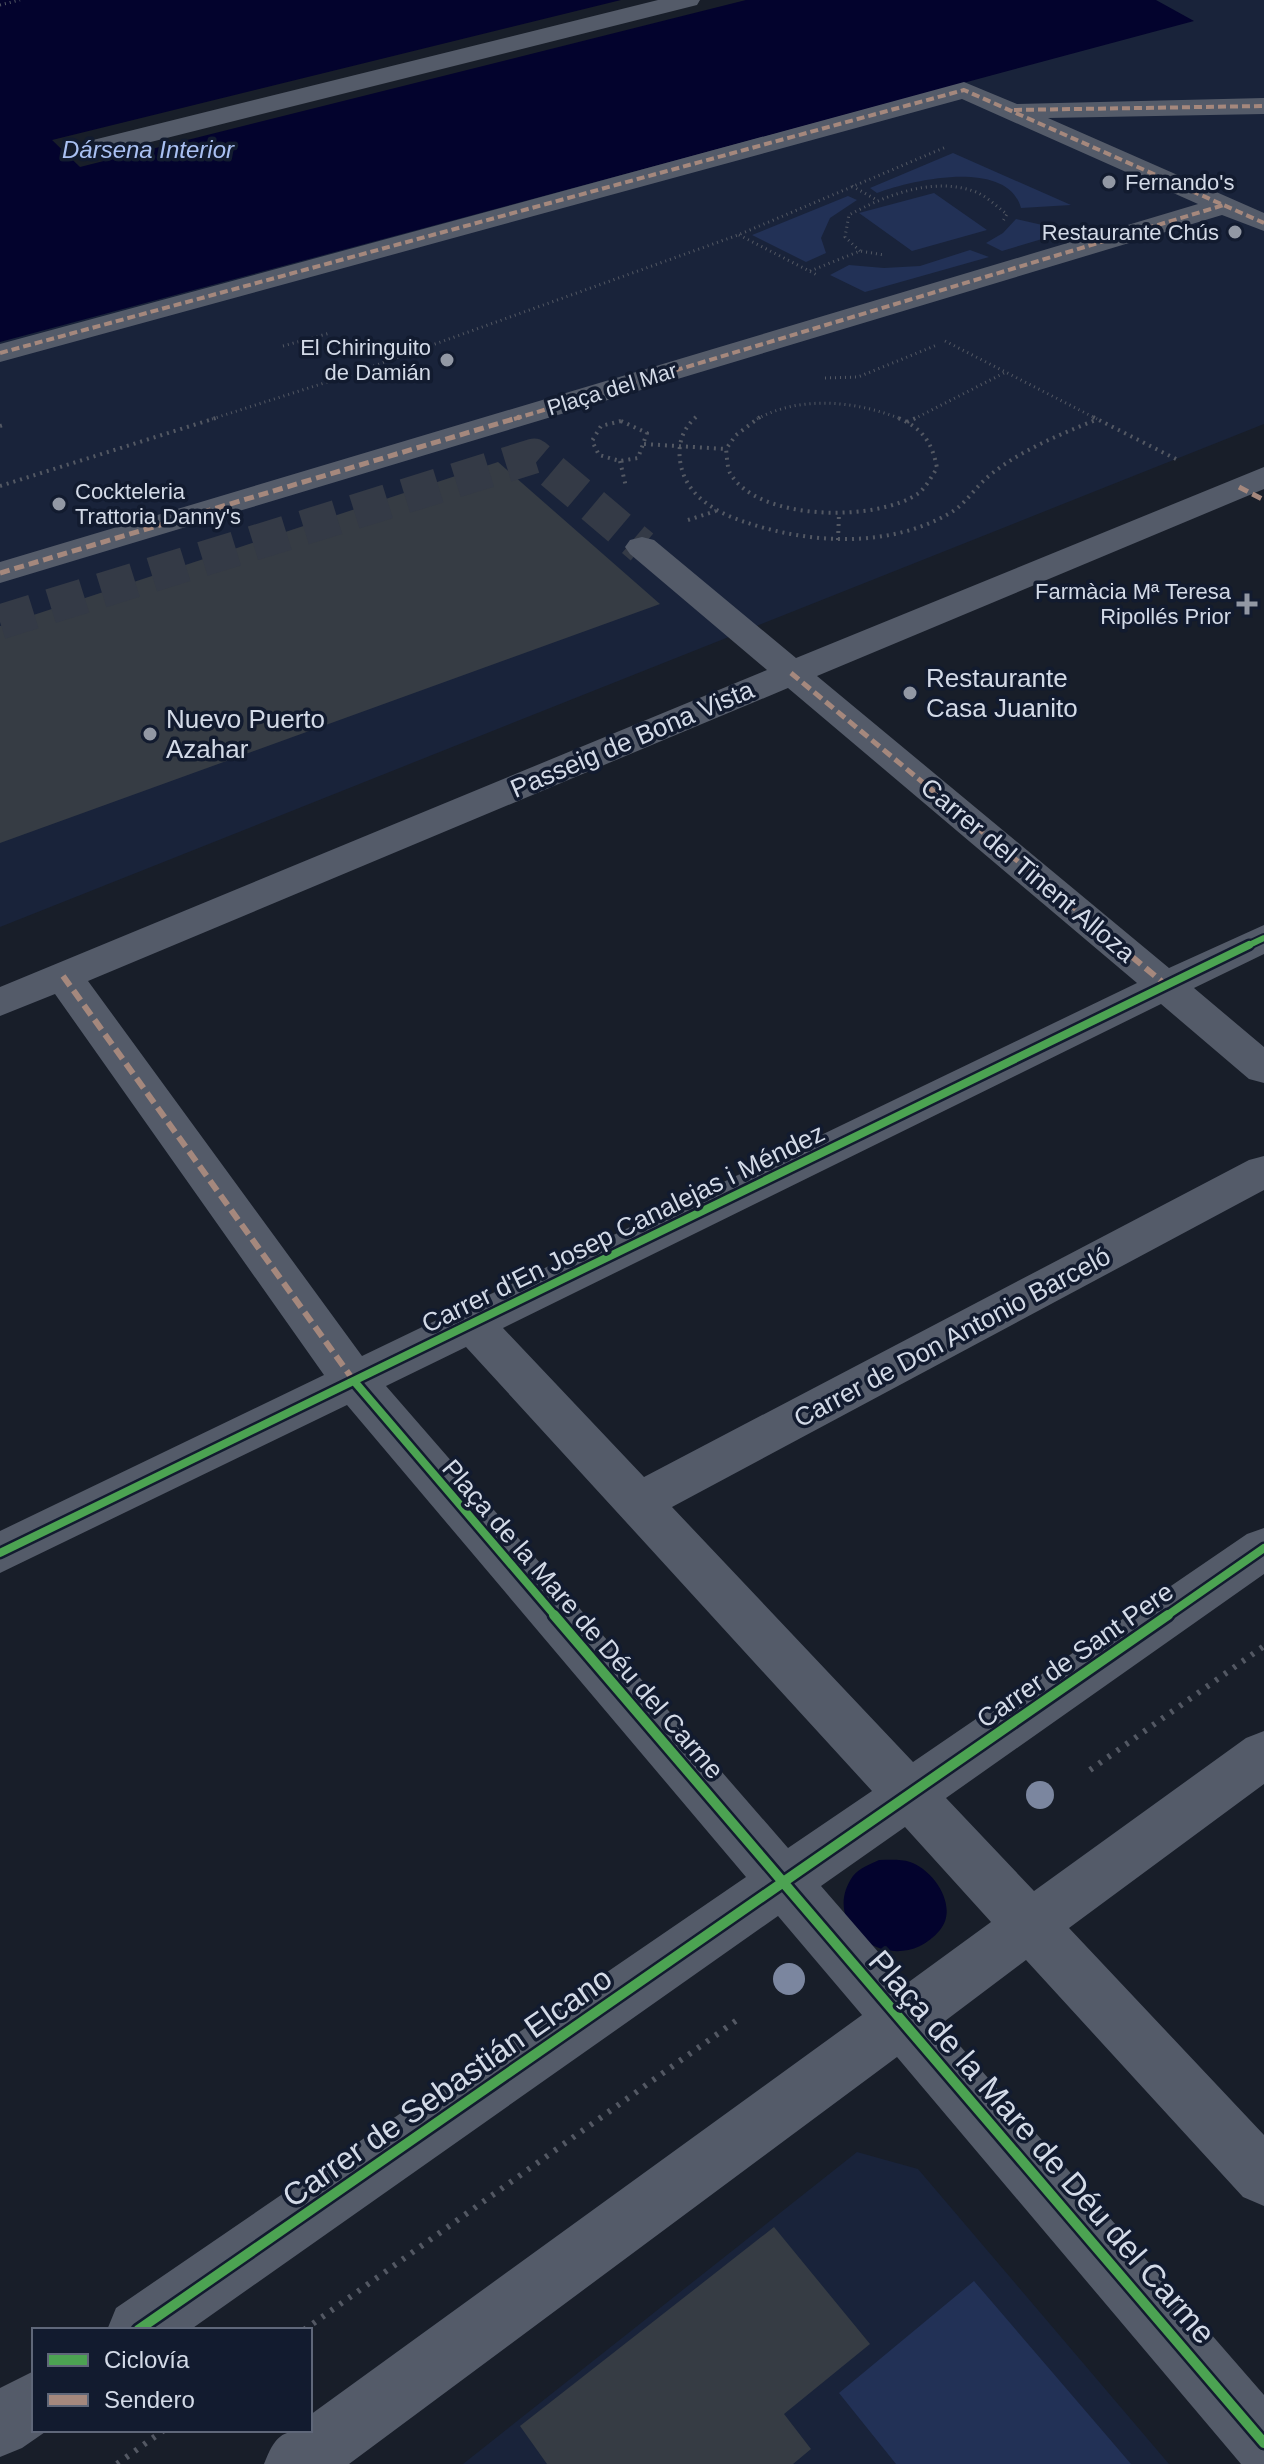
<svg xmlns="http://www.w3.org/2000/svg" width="1264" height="2464" viewBox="0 0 1264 2464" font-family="Helvetica,sans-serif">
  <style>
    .built { fill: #19233a }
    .green { fill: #223156 }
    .water { fill: #03032d }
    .pier { fill: #181e29 }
    .building { fill: #363c44 }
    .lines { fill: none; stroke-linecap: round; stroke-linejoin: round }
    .minor-tunnel { stroke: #343a46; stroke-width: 35; stroke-dasharray: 35 18; stroke-linecap: butt }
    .path-far2 { stroke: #535863; stroke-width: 3; stroke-dasharray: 1 4; stroke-linecap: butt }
    .path-far1 { stroke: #535863; stroke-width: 4; stroke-dasharray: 2 5; stroke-linecap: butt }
    .path { stroke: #535863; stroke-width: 6; stroke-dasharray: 3 8; stroke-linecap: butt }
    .minor { fill: #545b69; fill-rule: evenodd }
    .quiet-far2 { stroke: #a5887d; stroke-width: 4; stroke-dasharray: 8 4; stroke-linecap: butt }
    .quiet-far1 { stroke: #a5887d; stroke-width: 5; stroke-dasharray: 10 5; stroke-linecap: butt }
    .quiet { stroke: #a5887d; stroke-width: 6; stroke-dasharray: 12 6; stroke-linecap: butt }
    .cycleway-far2-casing { stroke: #121b2f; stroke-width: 10 }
    .cycleway-far1-casing { stroke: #121b2f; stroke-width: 13 }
    .cycleway-casing { stroke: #121b2f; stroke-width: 15 }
    .cycleway-far2 { stroke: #4ca352; stroke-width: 6 }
    .cycleway-far1 { stroke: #4ca352; stroke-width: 8 }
    .cycleway { stroke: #4ca352; stroke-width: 10 }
    .tree { fill: #7b869f }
    .poi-dot { fill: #9298a4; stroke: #121b2f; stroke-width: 3 }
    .labels { text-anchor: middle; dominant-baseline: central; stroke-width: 7; stroke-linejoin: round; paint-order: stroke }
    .far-poi-label { font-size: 22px; fill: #d3dae7; stroke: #121b2f; text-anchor: end }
    .far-street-label { font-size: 22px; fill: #d3dae7; stroke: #121b2f }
    .far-water-label { font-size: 24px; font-style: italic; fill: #a9c0f2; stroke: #121b2f }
    .poi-label { font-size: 26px; fill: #d3dae7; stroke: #121b2f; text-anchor: start }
    .street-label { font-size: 26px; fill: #d3dae7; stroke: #121b2f }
    .near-street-label { font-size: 32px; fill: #d3dae7; stroke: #121b2f }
  </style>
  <rect width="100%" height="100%" fill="#181e29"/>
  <path class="built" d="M0,0H1264V424L0,927Z
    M857,2152L918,2169L1169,2464H463Z"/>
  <path class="green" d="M953,153L1071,205L1021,208C1007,158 912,180 877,193L870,188Z
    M934,193L987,230L912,251L859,213Z
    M848,196L857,200L830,218L821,238L826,253L806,262L752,235Z
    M1016,219L1069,231L1002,251L986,243L1003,233Z
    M970,250L989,257L865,292L830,275L849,265L884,268L920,266Z
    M974,2281L1131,2464H896L839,2393Z"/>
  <path class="water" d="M0,0H1156L1194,21L0,342Z
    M879,1860C889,1860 901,1859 910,1862C934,1870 959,1907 940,1930C897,1982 816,1928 853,1876C859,1868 871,1864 879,1860Z"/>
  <path class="pier" d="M621,0H746L80,167L52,140Z"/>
  <path class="building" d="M498,462L660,604L0,843V626Z
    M774,2227L870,2344L784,2414L811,2449L793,2464H547L520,2426Z"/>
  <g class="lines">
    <path class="minor-tunnel" d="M0,622L534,456L642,547"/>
    <path class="path-far2" d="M0,5L20,0
      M852,186L875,199
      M739,235L819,276
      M860,251L845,237L849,215C886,195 934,176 976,192C988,197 997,207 1007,214L1003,221
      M810,271L860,251L884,255
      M945,341L1097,419
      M283,346L330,333
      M825,378L858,377L937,345
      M212,419L346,376L738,235L946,147
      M757,419C801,395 856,401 901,419
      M914,419L1006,372"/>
    <path class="path-far1" d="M696,417C679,432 676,452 683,473C692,500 722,515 748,523C811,544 890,548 950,513C966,504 975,487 990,475C1021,450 1061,434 1098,419
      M760,417L736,435L726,449C727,456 727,467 730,473C758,522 878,522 919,493C926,487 932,476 937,468C932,441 921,427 896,417
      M1093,417L1178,460
      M621,421L647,433L638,458L620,461L599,455L592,441L601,426Z
      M907,422L918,417
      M0,426L3,425
      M644,444L726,449
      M620,461L626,487
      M0,486L219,417
      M688,520L716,511
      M838,540L839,514"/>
    <path class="path" d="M1090,1770L1264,1646
      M304,2330L737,2020
      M117,2464L164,2430"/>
    <path class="minor" d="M658,0H700L697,5L103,154L93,152L90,146L93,140Z
      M964,82L1017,104L1264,98V114L1048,118L1264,213V231L1222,215L0,583V562L1198,204L962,99L0,362V344Z
      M1264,467V489L817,676L1169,968L1264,925V954L1194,988L1264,1047V1083L1249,1079L1161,1004L503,1328L644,1477L1249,1160L1264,1156V1190L672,1507L913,1762L1247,1534L1264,1528V1574L946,1798L1034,1891L1246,1738L1264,1731V1784L1069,1928L1264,2135V2206L1243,2197L1026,1960L941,2024L1264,2395V2464H1241L897,2057L349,2464H264C275,2437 280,2430 310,2430V2415L862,2015L778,1916L190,2330H107L116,2308L746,1877L347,1405L0,1573V1531L324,1375L55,994L0,1016V987L767,670L630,554L625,547L630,540L642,537L654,540L796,658ZM788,688L1137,983L362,1356L88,981ZM466,1347L872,1791L788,1848L386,1386ZM905,1827L991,1922L906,1984L821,1886Z
      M34,2371V2430H48L22,2448L0,2457V2388Z"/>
    <path class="quiet-far2" d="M1014,110L1264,106
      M0,353L964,90L1264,223
      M514,419L1224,205"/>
    <path class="quiet-far1" d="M1239,487L1264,500
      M0,573L520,417
      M791,673L1121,947"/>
    <path class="quiet" d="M1118,945L1167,986
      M63,976L354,1381"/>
    <g class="cycleway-far2-casing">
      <path id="cycleway-far2" d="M1245,947L1264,938"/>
    </g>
    <g class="cycleway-far1-casing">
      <path id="cycleway-far1" d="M354,1381L556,1617
        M0,1553L1249,945
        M1165,1617L1264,1548"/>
    </g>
    <g class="cycleway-casing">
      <path id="cycleway" d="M554,1615L1264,2443
        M138,2330L1168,1615"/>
    </g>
    <use href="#cycleway-far2" class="cycleway-far2"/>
    <use href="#cycleway-far1" class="cycleway-far1"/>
    <use href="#cycleway" class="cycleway"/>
  </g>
  <g class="tree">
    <circle cx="1040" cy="1795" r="14"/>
    <circle cx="789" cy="1979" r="16"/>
  </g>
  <g class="poi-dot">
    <circle cx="1109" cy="182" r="8"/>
    <circle cx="1235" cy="232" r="8"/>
    <circle cx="447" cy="360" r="8"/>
    <circle cx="59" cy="504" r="8"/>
    <path d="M1243 592h8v8h8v8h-8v8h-8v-8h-8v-8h8z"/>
    <circle cx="910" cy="693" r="8"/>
    <circle cx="150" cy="734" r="8"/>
  </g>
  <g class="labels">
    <g class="far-poi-label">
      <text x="1125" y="182" text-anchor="start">Fernando's</text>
      <text x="1219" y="232">Restaurante Chús</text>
      <text x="431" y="347">El Chiringuito<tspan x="431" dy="25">de Damián</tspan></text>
      <text x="75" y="491" text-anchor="start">Cockteleria<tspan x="75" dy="25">Trattoria Danny's</tspan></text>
      <text x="1231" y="591">Farmàcia Mª Teresa<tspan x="1231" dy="25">Ripollés Prior</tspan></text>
    </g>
    <g class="far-street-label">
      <text transform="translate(612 389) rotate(-17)">Plaça del Mar</text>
    </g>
    <g class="far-water-label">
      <text x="148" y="149">Dársena Interior</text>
    </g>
    <g class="poi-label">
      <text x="926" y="678">Restaurante<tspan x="926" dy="30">Casa Juanito</tspan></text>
      <text x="166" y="719">Nuevo Puerto<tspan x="166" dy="30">Azahar</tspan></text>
    </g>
    <g class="street-label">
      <text transform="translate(632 739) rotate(-23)">Passeig de Bona Vista</text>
      <text transform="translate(1028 870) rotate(40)">Carrer del Tinent Alloza</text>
      <text transform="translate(623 1228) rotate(-26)">Carrer d'En Josep Canalejas i Méndez</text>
      <text transform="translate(952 1337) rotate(-28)">Carrer de Don Antonio Barceló</text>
      <text transform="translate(583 1619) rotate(49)">Plaça de la Mare de Déu del Carme</text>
      <text transform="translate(1075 1655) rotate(-35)">Carrer de Sant Pere</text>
    </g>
    <g class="near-street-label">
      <text transform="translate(447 2087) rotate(-35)">Carrer de Sebastián Elcano</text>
      <text transform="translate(1042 2147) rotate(49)">Plaça de la Mare de Déu del Carme</text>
    </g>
  </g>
  <rect x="32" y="2328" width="280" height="104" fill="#121b2f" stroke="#5f6779" stroke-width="2"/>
  <rect x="48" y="2354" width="40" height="12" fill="#4ca352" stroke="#5f6779" stroke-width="2"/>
  <text x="104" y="2368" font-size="24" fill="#d3dae7">Ciclovía</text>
  <rect x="48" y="2394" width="40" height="12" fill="#a5887d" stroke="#5f6779" stroke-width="2"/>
  <text x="104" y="2408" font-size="24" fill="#d3dae7">Sendero</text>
</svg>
